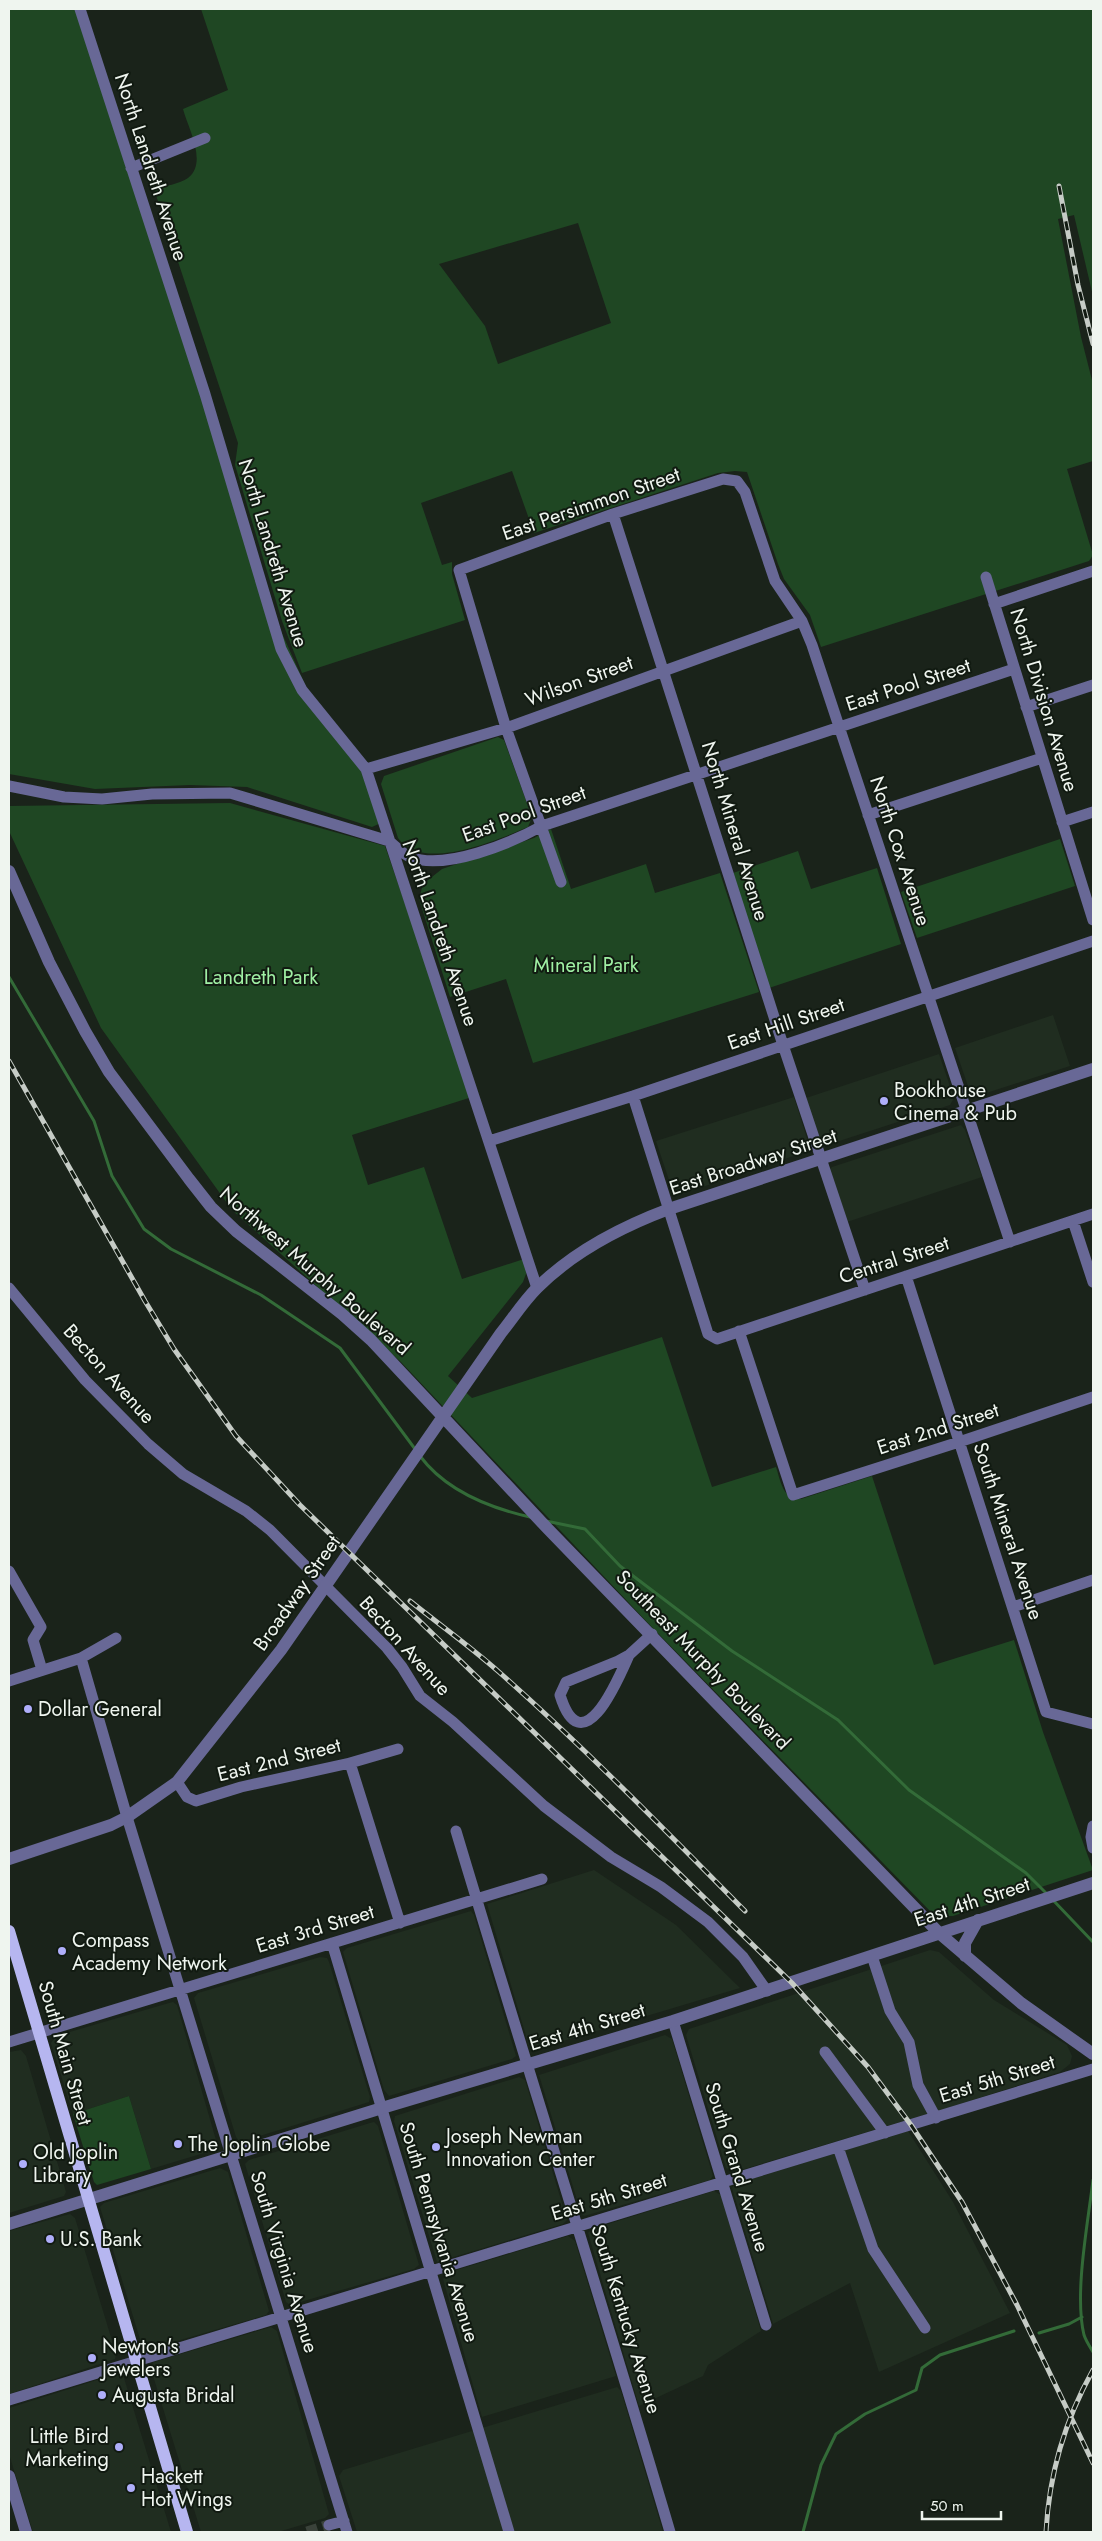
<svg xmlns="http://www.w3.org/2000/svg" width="1102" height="2541" viewBox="0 0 1102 2541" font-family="Jost,sans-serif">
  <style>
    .built { fill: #202d20 }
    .green { fill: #1f4723; fill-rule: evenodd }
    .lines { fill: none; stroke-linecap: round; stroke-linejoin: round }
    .stream { stroke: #336b38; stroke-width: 3 }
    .minor-tunnel { stroke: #3a423a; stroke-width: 11; stroke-dasharray: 11 5.5; stroke-linecap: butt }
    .minor { stroke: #686896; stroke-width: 11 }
    .tertiary { stroke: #686896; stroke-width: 12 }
    .primary { stroke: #b6b6f0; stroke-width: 12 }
    .rail-casing { stroke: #c6ccc6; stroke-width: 5 }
    .rail { stroke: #111a11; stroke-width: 3; stroke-dasharray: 9; stroke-linecap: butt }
    .poi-dot { fill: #afaefa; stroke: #111a11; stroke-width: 2 }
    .labels { text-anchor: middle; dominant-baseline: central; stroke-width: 4; stroke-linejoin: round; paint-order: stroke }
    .street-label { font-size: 20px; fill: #eff5ef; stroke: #111a11 }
    .park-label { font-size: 20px; fill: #a0f0a4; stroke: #111a11 }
    .poi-label { font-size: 20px; fill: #eff5ef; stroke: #111a11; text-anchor: start }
  </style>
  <rect width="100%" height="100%" fill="#1a231a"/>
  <path class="built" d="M1053,1015L1070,1066L977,1096L971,1095L955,1048Z
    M939,1054L954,1098L950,1105L827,1145L821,1144L806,1098Z
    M794,1097L809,1145L808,1151L679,1195L673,1192L656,1141Z
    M961,1125L965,1130L982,1177L847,1222L830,1169L832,1167Z
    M594,1870L676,1925L740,1988L533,2050L529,2046L487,1904Z
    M471,1911L474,1915L516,2056L512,2059L389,2096L384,2090L343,1952L347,1948Z
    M930,1950L939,1952L994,2000L1067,2045L1072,2056L1070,2064L1060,2072L954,2106L734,2172L726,2168L686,2035L689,2029Z
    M320,1957L327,1958L329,1962L370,2097L369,2102L240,2142L236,2137L194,1998L198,1993Z
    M169,2003L173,2002L177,2005L218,2147L214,2150L151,2169L129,2096L73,2114L51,2043L56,2036Z
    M665,2035L672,2039L713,2176L710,2180L584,2216L581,2213L539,2075Z
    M21,2050L26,2056L66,2192L64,2196L9,2213V2052Z
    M519,2077L525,2080L567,2220L563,2224L437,2262L394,2121L395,2116Z
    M370,2123L374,2122L378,2126L419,2265L414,2269L290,2305L286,2302L245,2164L249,2160Z
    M908,2131L953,2202L1010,2313L879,2372L850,2283L773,2324L732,2188L735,2184Z
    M220,2168L228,2172L269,2311L266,2315L146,2350L142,2346L100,2207L104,2203Z
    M714,2191L721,2195L761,2331L708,2365L703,2376L639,2406L588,2233L592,2229Z
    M70,2214L75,2218L116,2354L115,2359L9,2394V2231Z
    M568,2236L575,2241L616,2376L482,2417L443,2279L450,2272Z
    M271,2327L277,2331L329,2514L325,2518L278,2532H201L150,2366L154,2362Z
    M116,2374H122L124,2378L171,2532H33L9,2454V2408Z
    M617,2387L621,2391L663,2532H357L339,2476L343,2470Z"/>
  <path class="green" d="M9,9H76L271,609L308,691L352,748L383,822L372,827L247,787L190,785L95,789L9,774Z
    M201,9H1093V296L1074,215L1058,219L1081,337L1093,384V461L1067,469L1093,555L1089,561L821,647L810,615L784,579L778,564L747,472L735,471L718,473L534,533L512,471L421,503L442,565L452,562V574L465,620L302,673L282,621L235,465L238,443L154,189C164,186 180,184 188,178C208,163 188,128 183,109L228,90ZM578,223L611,323L498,364L485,326L439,264Z
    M498,737L504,740L532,817L528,827C497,840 422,873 398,838L381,784L384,776Z
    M230,803L385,846L472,1097L352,1135L368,1185L424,1167L462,1279L524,1259L527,1271L523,1282L448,1376L472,1398L662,1337L712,1487L776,1467C781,1482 783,1500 801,1499L872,1476L934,1665L1014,1640L1043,1732L1093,1870L953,1916H939L930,1911L647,1622L401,1362L232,1210L101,1028L9,831V806Z
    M551,829L571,889L646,864L655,893L720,873L759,992L533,1063L506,979L450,997L419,899L423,884L442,869L534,838Z
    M1060,839L1075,886L917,938L901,892Z
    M798,851L811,889L877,868L901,944L769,988L733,873Z
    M129,2096L151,2169L97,2185L94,2182L73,2114Z"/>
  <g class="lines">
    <path class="stream" d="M9,977L94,1121L112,1176L144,1229L171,1249L261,1295L340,1348L415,1449
      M420,1456C446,1491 490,1508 530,1517
      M546,1521L585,1529L620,1566L732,1651L838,1720L909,1790L1026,1873L1048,1895
      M1052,1899L1093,1942
      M1093,2180C1088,2223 1074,2294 1084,2335C1086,2341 1090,2347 1093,2352
      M1039,2333L1069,2324L1082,2317
      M803,2532L821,2465L836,2434L865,2414L916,2390L922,2368L940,2355L1014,2331"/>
    <path class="minor-tunnel" d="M307,2532L329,2525"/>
    <path class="minor" d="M80,9L205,394L281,649L302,690L366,769L537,1288
      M131,168L205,138
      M613,514L783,1045L865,1290
      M986,577L1093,920
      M994,604L1093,571
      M1026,707L1093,685
      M366,769L506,728L802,621
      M9,786L64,797L102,799L152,794L230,793L389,841C395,846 403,854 410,857C445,871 511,843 542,826L1014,669
      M868,815L1042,758
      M1062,822L1093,812
      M561,882L506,728L459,570L613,514L723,479L737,481L745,492L775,581L802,621L812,645L1010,1242
      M633,1096L708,1334L717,1339L1093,1214
      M489,1141L633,1096L1093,941
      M1073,1221L1093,1282
      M906,1276L1046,1712L1093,1724
      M9,1288L85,1380L148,1444L183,1474L246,1511L270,1530L387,1648L402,1667L420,1696L453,1722L544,1806L611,1857L661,1887L708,1922L743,1957L767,1991
      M739,1331L793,1495L959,1442L1093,1397
      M9,1571L41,1627L33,1640L42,1670
      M1013,1607L1093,1580
      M629,1655C618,1680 582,1766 560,1695L566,1682L618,1661L629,1655L652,1634
      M81,1658L127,1817L347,2532
      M9,1681L81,1658L116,1638
      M350,1763L400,1923
      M177,1782L187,1797L196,1801L241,1787L350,1763L398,1749
      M1093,1826L1091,1837L1093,1848
      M456,1831C526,2065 601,2298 670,2532
      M332,1943L509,2532
      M872,1956L890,2011L909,2042L918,2085L936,2118
      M673,2021L766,2325
      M9,2042L542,1879
      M825,2052L885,2133
      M838,2147L873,2249L925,2328
      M9,2400L1093,2069
      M329,2525L344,2521"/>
    <path class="tertiary" d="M9,871L49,962L85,1031L109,1072L189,1179L211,1207L236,1231L342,1314L371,1340L548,1529L939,1933L1021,2003L1093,2054
      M9,1859L111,1825L127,1817L177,1782L281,1650L501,1333C513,1318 524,1301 537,1288C574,1251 621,1227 669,1209L1093,1069
      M965,1956V1943L978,1920
      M9,2224L382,2108L673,2021L1093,1883
      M9,2476L26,2532"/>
    <path class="primary" d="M9,1931L187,2532"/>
    <g class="rail-casing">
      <path id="rail" d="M1059,186L1078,285L1093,344
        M9,1061L145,1301L174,1349L236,1436L300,1505L792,1983L868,2067L911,2125L962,2202L1017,2305L1093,2463
        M410,1601C440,1625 471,1647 499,1672C585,1748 665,1830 745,1911
        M1046,2532C1049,2475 1065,2420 1093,2370"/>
    </g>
    <use href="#rail" class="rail"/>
  </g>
  <g class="poi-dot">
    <circle cx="884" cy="1101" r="5"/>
    <circle cx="28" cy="1709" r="5"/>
    <circle cx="62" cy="1951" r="5"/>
    <circle cx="178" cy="2144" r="5"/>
    <circle cx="436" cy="2147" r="5"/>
    <circle cx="23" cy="2164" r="5"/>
    <circle cx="50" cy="2239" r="5"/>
    <circle cx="92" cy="2358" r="5"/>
    <circle cx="102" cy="2395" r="5"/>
    <circle cx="119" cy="2447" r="5"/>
    <circle cx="131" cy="2488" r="5"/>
  </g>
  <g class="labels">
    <g class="street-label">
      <text transform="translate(151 167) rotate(72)">North Landreth Avenue</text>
      <text transform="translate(591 504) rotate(-19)">East Persimmon Street</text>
      <text transform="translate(273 553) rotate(73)">North Landreth Avenue</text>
      <text transform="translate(579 681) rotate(-20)">Wilson Street</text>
      <text transform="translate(908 685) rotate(-18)">East Pool Street</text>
      <text transform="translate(1044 700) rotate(73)">North Division Avenue</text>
      <text transform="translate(524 814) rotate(-20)">East Pool Street</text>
      <text transform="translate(735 831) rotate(73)">North Mineral Avenue</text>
      <text transform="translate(900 851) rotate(72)">North Cox Avenue</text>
      <text transform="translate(440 933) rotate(71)">North Landreth Avenue</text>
      <text transform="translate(786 1024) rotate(-19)">East Hill Street</text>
      <text transform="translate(753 1162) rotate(-18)">East Broadway Street</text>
      <text transform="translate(894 1260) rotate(-18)">Central Street</text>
      <text transform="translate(315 1271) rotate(41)">Northwest Murphy Boulevard</text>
      <text transform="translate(109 1374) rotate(48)">Becton Avenue</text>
      <text transform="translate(938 1429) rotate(-18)">East 2nd Street</text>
      <text transform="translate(1008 1531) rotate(72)">South Mineral Avenue</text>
      <text transform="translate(297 1593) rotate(-55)">Broadway Street</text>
      <text transform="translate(405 1646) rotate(48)">Becton Avenue</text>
      <text transform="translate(703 1660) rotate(46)">Southeast Murphy Boulevard</text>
      <text transform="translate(279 1760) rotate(-14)">East 2nd Street</text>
      <text transform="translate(972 1902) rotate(-18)">East 4th Street</text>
      <text transform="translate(315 1929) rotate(-17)">East 3rd Street</text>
      <text transform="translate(587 2027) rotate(-17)">East 4th Street</text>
      <text transform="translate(65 2053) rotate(74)">South Main Street</text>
      <text transform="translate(997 2079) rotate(-17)">East 5th Street</text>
      <text transform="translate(737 2167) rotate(73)">South Grand Avenue</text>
      <text transform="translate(609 2197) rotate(-17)">East 5th Street</text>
      <text transform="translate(439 2232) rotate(73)">South Pennsylvania Avenue</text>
      <text transform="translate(284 2262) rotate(73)">South Virginia Avenue</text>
      <text transform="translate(626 2319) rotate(73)">South Kentucky Avenue</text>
    </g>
    <g class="park-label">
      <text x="586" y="965">Mineral Park</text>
      <text x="261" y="977">Landreth Park</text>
    </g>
    <g class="poi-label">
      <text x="894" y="1090">Bookhouse<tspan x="894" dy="23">Cinema &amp; Pub</tspan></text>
      <text x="38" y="1709">Dollar General</text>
      <text x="72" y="1940">Compass<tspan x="72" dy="23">Academy Network</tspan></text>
      <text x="446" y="2136">Joseph Newman<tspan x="446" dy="23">Innovation Center</tspan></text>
      <text x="188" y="2144">The Joplin Globe</text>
      <text x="33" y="2152">Old Joplin<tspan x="33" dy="23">Library</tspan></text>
      <text x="60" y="2239">U.S. Bank</text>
      <text x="102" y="2346">Newton's<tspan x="102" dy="23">Jewelers</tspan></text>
      <text x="112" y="2395">Augusta Bridal</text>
      <text x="109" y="2436" text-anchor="end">Little Bird<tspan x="109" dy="23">Marketing</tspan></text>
      <text x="141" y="2476">Hackett<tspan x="141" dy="23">Hot Wings</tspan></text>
    </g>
  </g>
  <rect width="1102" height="2541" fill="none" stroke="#eff5ef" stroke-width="20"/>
  <path d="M922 2511v8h79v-8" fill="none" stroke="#eff5ef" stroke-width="2.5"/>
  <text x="930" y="2511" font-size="15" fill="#eff5ef" stroke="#111a11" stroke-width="4" paint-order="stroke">50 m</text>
</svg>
